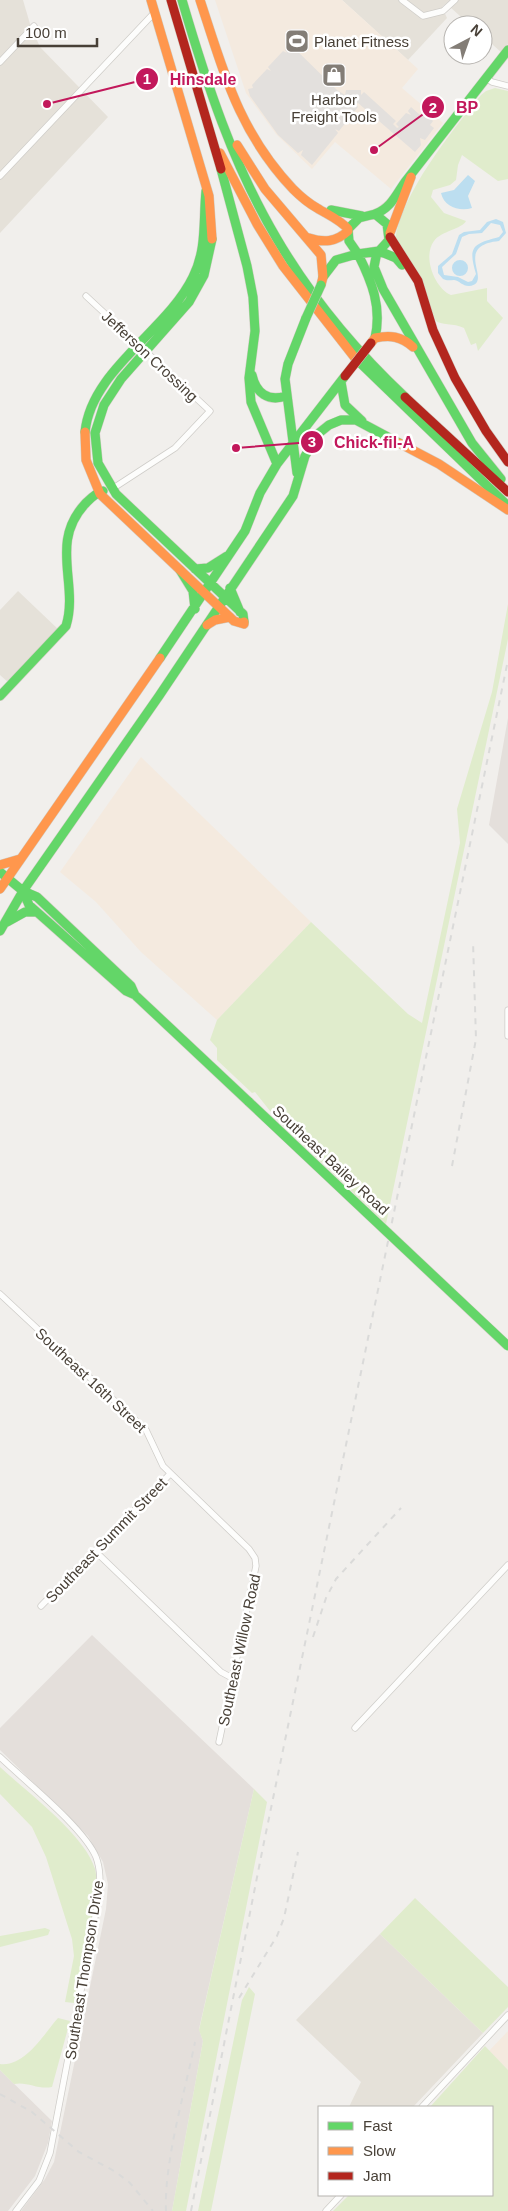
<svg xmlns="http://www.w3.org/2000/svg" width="508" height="2211" viewBox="0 0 508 2211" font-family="Helvetica,sans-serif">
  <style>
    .residential { fill: #e5e1d9 }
    .commercial { fill: #f4eadf }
    .industrial { fill: #e4dfdb }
    .green { fill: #e0eccc }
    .parking { fill: #e3e0dd }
    .water { fill: #bcdef0; fill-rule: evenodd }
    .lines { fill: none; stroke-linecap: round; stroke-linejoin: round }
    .street-casing { stroke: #cfcdc9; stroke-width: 7 }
    .fast-casing { stroke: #d1ccc3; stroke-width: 10 }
    .slow-casing { stroke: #d1ccc3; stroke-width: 10 }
    .jam-casing { stroke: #d1ccc3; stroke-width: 10 }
    .street { stroke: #fdfdfc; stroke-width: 5.5 }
    .fast { stroke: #63d668; stroke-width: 9 }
    .slow { stroke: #ff974d; stroke-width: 9 }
    .jam { stroke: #b3261e; stroke-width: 9 }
    .rail { stroke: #dadad9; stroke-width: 2; stroke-dasharray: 6 6; stroke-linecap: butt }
    .fast-bridge-casing { stroke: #d1ccc3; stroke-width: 10; stroke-linecap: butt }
    .jam-bridge-casing { stroke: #d1ccc3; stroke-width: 10; stroke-linecap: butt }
    .fast-bridge { stroke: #63d668; stroke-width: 9 }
    .jam-bridge { stroke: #b3261e; stroke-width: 9 }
    .labels { text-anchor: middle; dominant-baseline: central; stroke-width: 5; stroke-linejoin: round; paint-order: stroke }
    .poi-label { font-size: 15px; fill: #484037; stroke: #fff; text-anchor: start }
    .street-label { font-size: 15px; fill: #484037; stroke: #fff }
    .leader { fill: none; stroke: #c2185b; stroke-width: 2 }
    .callout-dot { fill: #c2185b; stroke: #fff; stroke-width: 2 }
    .mark-label { font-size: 15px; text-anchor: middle; font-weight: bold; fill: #fff }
    .callout-label { font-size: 16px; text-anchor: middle; font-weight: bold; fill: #c2185b; stroke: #fff; stroke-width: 5; stroke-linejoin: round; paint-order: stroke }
  </style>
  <rect width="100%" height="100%" fill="#f1efec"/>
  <path class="residential" d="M0,0H23L30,24L40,47L108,117L0,233Z
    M342,0H450L442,7L447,18L408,60Z
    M456,0H508V44L502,53L483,36V25H470L450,7Z
    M18,591L59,630L9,683L0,675V610Z
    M380,1934L483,2033L413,2107H349L361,2082L296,2020Z"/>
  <path class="commercial" d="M215,0H342L418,69L402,88L443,123L391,189L335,142L312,169L276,134L246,93Z
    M141,757L311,922L217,1020L141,952L96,902L60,872Z
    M508,2031V2070L489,2051Z"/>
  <path class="industrial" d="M508,718V844L489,825Z
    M92,1635L254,1789L199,2029L203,2041L172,2211H21L45,2179L54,2162L106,1909L108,1884L103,1862L88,1836L0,1750V1728Z
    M0,2070L52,2121L48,2143L35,2176L8,2211H0Z"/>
  <path class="green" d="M495,88L508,91V179L498,181L462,155L458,165L456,180L450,185L433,190L431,197L444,213L466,221C462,229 441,231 434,241C422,257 435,288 451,295L487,288V301L503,318L478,351L476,343L471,345L464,328C454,323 440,325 436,321L415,270L395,240C401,194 451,132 481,95L486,91Z
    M508,604V639L386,1224L278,1121L255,1092L252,1093L217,1060V1048L210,1040L217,1020L311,922L408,1014L422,1023L460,843L457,809L492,692Z
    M0,1767C27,1792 85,1835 95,1869C102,1894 80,1974 74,2003L65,2002L74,1956L72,1939L46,1857L32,1827L0,1794Z
    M254,1789L267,1802L186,2211H172L203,2041L199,2030Z
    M415,1898L508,1987V2007L483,2033L380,1934Z
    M45,1928L50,1930L48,1935L0,1947V1936Z
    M249,1987L255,1994L211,2211H198L242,2000Z
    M58,2018L70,2021L52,2087C38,2090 27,2081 14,2084L0,2070V2064C25,2067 43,2035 58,2018Z
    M485,2046L508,2070V2211H333L349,2195H492V2107H430Z"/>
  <path class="parking" d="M290,44L337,90L345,95L346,90H361V95L364,92L396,121L393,124L397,128L399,127L396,124L406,113L411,115L408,111L411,107L420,115L424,112L433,121L430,125L434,128L425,140L420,138L421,145L415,152L358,103L356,104L358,107L339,131L335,129L338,133L312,165L301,155L303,150L298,153L278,135L250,96L248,89L253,88L252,85L267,69L271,71L268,67L283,51L287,53L285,50Z"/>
  <path class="water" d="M468,175L475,181L468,196L472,208C460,212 444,207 441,193L454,190Z
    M496,219L503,222L506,233L499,241C451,246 495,283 469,286C462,286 460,281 454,280C450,280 447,281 443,279L438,273V266L452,254L459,235L464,232L480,230L487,222ZM491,223L500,225L503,232L499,237C472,244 468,247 476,274L472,281L468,282L458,277L444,275L442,267L456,254L462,237L469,234L482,233Z
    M452 268a8 8 0 1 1 16 0a8 8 0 1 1-16 0Z"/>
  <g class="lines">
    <g class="street-casing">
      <path id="street" d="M402,0L423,16L443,11L455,0
        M0,62L34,26
        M486,78L492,82L508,86
        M0,176L155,12
        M86,296L210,411L175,448L112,489
        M508,1010V1036
        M0,1294L146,1430L163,1466L249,1549L255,1558L256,1566L219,1742
        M95,1551L221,1672L234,1679
        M41,1606L170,1474
        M355,1728L508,1565
        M0,1757C25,1781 84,1828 96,1857C101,1870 100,1883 99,1896L50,2153L39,2181L16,2211
        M422,2107L508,2015
        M326,2211L341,2195"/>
    </g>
    <g class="fast-casing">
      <path id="fast" d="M182,0C206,82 233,165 277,239C311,297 356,351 405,397
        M221,169L247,266L253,297L255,331L249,378L251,402L277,464
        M331,210L362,216
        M375,214C391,208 396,195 405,182L508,50
        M375,214L387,224L389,240L379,251L358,254L349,241L348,229L359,218Z
        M212,239L204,275L189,302L121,379L104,405L95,433L98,463L116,494L243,614L244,622
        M379,251L396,258L402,265
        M377,252L374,267L383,289L472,443L501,479
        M358,254C372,282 382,307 375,338
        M323,277L336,260L357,254
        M355,358L505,503
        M252,375C256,393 268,402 286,396
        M341,382L345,405L362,421
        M85,432C91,370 167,331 193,277C207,249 203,221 206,191
        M297,473L285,379L288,364L306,318
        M195,569L208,568L227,556
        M180,570L193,591L195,609
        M230,588L240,612
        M160,658L245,531L260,493L277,464L345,376
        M0,696L66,626C79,584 49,543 85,504C90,499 95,493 103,491
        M0,872L23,891L37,897L131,986L135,995
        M23,891L29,905L126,991L135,995L249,1102
        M7,922L25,912H36
        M0,931L23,891L159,696L293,496L305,456L319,433L329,425L341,420H356L399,443"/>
    </g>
    <g class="slow-casing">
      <path id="slow" d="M151,0L209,196L212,239
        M200,0C224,73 239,132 293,189C300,196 308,203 317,208C328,215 339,219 348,229
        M237,145L265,189L321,255L323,277L321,285
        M220,153L257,224L283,266L355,358
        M390,233L411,177
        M309,238C324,243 336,242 348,231
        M371,343L375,338C390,335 401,336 413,347
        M85,432L86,460L100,494L234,621L244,624V622
        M399,443L439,464L508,510
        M207,625L215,620L230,617
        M0,865L20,859
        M0,889L160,658"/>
    </g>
    <g class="jam-casing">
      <path id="jam" d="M171,0L221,169
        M390,237L418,281L433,330L455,378L486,431L508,462
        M405,397L508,492"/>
    </g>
    <use href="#street" class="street"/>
    <use href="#fast" class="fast"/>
    <use href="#slow" class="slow"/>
    <use href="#jam" class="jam"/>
    <path class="rail" d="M452,1166L476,1039L473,941
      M313,1637L326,1598L336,1579L401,1508
      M239,1998L277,1936L284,1918L298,1852
      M0,2094L32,2112L79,2152L116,2172L130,2183L153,2211
      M166,2211C164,2161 185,2092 195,2042
      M191,2211L263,1847L508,660"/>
    <g class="fast-bridge-casing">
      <path id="fast-bridge" d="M306,318L321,285
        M249,1102L508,1346"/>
    </g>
    <g class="jam-bridge-casing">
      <path id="jam-bridge" d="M345,376L371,343"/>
    </g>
    <use href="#fast-bridge" class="fast-bridge"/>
    <use href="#jam-bridge" class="jam-bridge"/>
  </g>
  <defs>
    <g id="stadium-square" transform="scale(1.25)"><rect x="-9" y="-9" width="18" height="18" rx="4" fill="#837d76" stroke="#fff"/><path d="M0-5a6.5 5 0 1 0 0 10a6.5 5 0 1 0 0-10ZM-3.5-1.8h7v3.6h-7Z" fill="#fff"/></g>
    <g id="shop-square" transform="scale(1.25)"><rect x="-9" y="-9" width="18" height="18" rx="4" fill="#837d76" stroke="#fff"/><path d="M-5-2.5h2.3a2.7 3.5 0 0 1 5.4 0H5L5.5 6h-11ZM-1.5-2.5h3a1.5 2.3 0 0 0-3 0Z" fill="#fff"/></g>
  </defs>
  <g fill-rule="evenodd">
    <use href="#stadium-square" x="297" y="41"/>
    <use href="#shop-square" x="334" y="75"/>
  </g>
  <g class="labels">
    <g class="poi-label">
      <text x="314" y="41">Planet Fitness</text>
      <text x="334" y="99" text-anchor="middle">Harbor<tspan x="334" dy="17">Freight Tools</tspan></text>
    </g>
    <g class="street-label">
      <text transform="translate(150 356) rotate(43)">Jefferson Crossing</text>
      <text transform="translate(331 1160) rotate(43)">Southeast Bailey Road</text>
      <text transform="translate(91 1380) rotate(43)">Southeast 16th Street</text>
      <text transform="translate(106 1540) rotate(-46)">Southeast Summit Street</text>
      <text transform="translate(239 1650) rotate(-78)">Southeast Willow Road</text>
      <text transform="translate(84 1970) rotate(-81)">Southeast Thompson Drive</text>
    </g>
  </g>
  <path class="leader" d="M47 104L147 79M374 150L433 107M236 448L312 442"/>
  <g class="callout-dot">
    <circle cx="47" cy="104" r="5"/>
    <circle cx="374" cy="150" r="5"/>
    <circle cx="236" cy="448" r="5"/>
    <circle cx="147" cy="79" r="12"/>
    <circle cx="433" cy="107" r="12"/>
    <circle cx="312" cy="442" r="12"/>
  </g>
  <g class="mark-label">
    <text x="147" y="84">1</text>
    <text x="433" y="113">2</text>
    <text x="312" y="447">3</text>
  </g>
  <g class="callout-label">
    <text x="203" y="85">Hinsdale</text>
    <text x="467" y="113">BP</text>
    <text x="374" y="448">Chick-fil-A</text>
  </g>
  <rect x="318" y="2106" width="175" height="90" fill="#ffffff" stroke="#b6b3af"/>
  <rect x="328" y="2122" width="25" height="8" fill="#63d668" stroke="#b6b3af"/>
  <text x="363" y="2131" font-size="15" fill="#484037">Fast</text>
  <rect x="328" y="2147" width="25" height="8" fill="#ff974d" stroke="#b6b3af"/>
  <text x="363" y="2156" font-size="15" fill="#484037">Slow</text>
  <rect x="328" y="2172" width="25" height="8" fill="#b3261e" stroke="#b6b3af"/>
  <text x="363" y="2181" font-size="15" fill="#484037">Jam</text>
  <g transform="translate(468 40) rotate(41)"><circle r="24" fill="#ffffff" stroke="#b6b3af"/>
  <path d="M0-4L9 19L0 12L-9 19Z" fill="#837d76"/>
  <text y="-8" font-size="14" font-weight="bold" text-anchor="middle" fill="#484037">N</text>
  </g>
  <path d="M18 38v8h79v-8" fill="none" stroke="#484037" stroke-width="2.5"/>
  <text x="25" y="38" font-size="15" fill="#484037" stroke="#ffffff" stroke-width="4" paint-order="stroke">100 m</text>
</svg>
